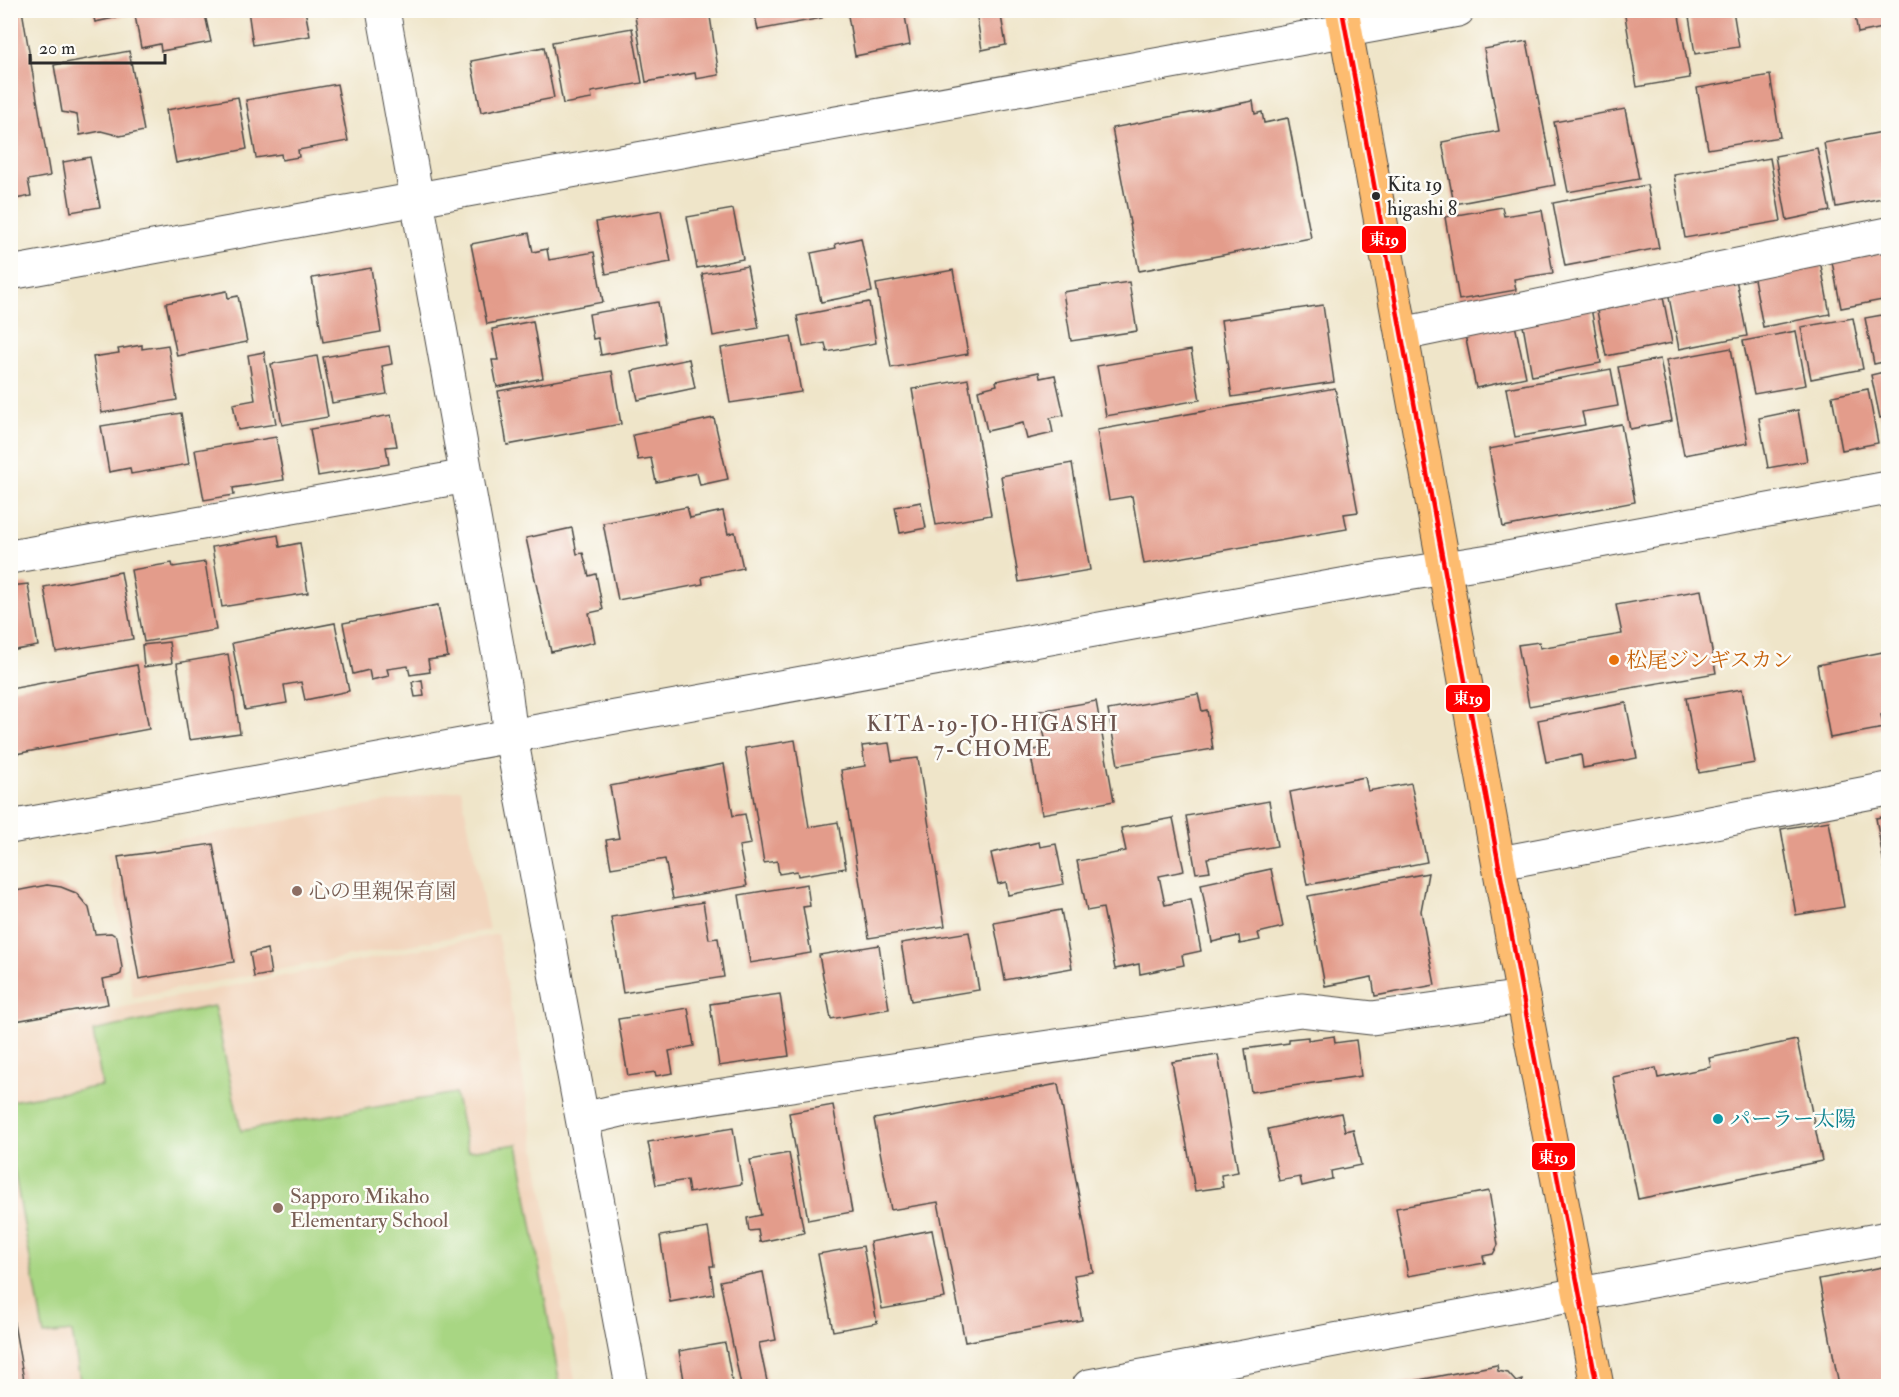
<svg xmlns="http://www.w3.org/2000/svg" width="1899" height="1397" viewBox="0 0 1899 1397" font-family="'IM FELL Double Pica','Noto Serif JP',serif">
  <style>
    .built { fill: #f2d5bd }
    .green { fill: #a8d683; stroke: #6a8057; stroke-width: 1.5 }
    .building { fill: #e39c8b }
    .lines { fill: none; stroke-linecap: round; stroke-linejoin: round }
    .street-casing { stroke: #484743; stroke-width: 35 }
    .primary-casing { stroke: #484743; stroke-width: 35 }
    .street { stroke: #fff; stroke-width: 33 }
    .primary { stroke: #fdbc6f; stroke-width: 33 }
    .bus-1-casing { stroke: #fdfcf7; stroke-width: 9 }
    .bus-1 { stroke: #f00; stroke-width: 4.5 }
    .bus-dot { fill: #2b2b2b; stroke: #fdfcf7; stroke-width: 2 }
    .food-dot { fill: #e8710a; stroke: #fdfcf7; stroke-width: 2 }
    .education-dot { fill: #8d6e63; stroke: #fdfcf7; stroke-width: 2 }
    .culture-dot { fill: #0f9aa8; stroke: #fdfcf7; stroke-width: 2 }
    .labels { text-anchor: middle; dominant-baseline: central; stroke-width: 5; stroke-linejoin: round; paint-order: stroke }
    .bus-label { font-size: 20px; fill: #2b2b2b; stroke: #fdfcf7; text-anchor: start }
    .food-label { font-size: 21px; fill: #c56008; stroke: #fdfcf7; text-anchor: start }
    .education-label { font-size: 21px; fill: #785e54; stroke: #fdfcf7; text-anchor: start }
    .culture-label { font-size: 21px; fill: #0d838f; stroke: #fdfcf7; text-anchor: start }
    .neighbourhood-label { font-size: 22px; letter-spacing: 1.5px; fill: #6b534d; stroke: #fdfcf7 }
    .line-badge { stroke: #fdfcf7; stroke-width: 2 }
    .badge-label { font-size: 16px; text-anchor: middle; font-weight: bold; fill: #fff }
  </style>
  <rect width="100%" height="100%" fill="#fdfcf7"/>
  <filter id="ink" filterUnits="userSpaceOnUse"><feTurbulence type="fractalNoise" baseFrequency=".0167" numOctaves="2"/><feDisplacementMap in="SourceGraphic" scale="12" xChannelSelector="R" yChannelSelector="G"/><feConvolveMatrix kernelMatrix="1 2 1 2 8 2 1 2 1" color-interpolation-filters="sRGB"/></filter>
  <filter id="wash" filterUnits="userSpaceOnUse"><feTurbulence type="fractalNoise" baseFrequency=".008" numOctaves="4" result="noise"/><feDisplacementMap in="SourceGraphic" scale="24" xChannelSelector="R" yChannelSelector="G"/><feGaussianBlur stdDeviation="1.35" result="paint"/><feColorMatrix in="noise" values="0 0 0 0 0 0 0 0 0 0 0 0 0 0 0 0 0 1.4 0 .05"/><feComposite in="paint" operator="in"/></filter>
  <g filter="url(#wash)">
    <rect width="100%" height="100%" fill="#efe5c9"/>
    <path class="built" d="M461,789L489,930L133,997L107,853Z
      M498,934L576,1386H11V1029Z"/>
    <path class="green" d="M214,1006L241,1131L455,1093L468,1151L518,1144L560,1386H81L72,1332L44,1335L11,1153V1101L102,1086L93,1031Z"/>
    <g id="blocks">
      <path class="building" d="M10,10H22L50,176L28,180L31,196L10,200Z
        M92,10H127L128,15L95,22Z
        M134,10H204L211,42L161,51L160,44L141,48Z
        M248,10H305L310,36L253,45Z
        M634,10H709L719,75L696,79L695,73L646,82Z
        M754,10H820L822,18L758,30Z
        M847,10H904L910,45L855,56Z
        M1000,10L1006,45L982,50L976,11Z
        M1624,10H1678L1690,78L1637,87Z
        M1688,10H1733L1739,47L1695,54Z
        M1854,10H1888V27L1858,33Z
        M632,28L642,83L591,92L592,99L563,104L552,42Z
        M1527,41L1555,185L1454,204L1442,142L1499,131L1484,49Z
        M544,47L554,98L481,112L471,61Z
        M129,51L144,131L120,136L101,131L80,135L77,115L62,112L54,65Z
        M1770,75L1780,137L1708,149L1697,88Z
        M337,84L348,141L298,150L299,157L282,160L281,154L256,158L246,100Z
        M238,97L247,149L176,163L166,110Z
        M1253,101L1255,114L1262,112L1264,123L1288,118L1311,238L1139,271L1112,128Z
        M1625,109L1639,179L1568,192L1554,122Z
        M1888,131V197L1836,207L1824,143Z
        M1817,148L1830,211L1787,220L1775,156Z
        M90,157L100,207L71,212L63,162Z
        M1770,158L1781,221L1685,238L1674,175Z
        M1647,185L1659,248L1565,266L1553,203Z
        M1502,207L1504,216L1542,210L1553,273L1514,279L1516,290L1459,300L1445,217Z
        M733,209L743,259L697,268L687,217Z
        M661,210L671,262L606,274L596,222Z
        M529,233L533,252L547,249L549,260L594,252L603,302L487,324L471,244Z
        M861,238L872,292L821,302L811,253L836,248L835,244Z
        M1888,251V299L1841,308L1832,262Z
        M1819,255L1830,314L1763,327L1752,268Z
        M747,266L759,328L713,336L702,274Z
        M371,268L381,332L323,342L312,278Z
        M953,270L968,354L891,368L876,284Z
        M1736,279L1747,336L1679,349L1668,292Z
        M1129,282L1137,331L1071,341L1063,292Z
        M227,291L228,298L238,296L247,342L177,356L166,303Z
        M1663,297L1672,343L1606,356L1597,311Z
        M658,302L665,343L601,355L598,338L593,339L589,314Z
        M869,302L876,343L827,352L825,343L803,347L797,316Z
        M1323,305L1334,382L1232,397L1221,320Z
        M1591,308L1601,363L1532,376L1522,320Z
        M1888,314V361L1874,364L1865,318Z
        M1853,318L1863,369L1811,379L1801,327Z
        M1514,320L1526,377L1476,388L1464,330Z
        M533,321L543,378L497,387L492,360H498L492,329Z
        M1796,331L1806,385L1754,394L1743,341Z
        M791,336L801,392L730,403L721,348Z
        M142,345V349L168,345L177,400L102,413L93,357L119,353L118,349Z
        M389,346L392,364L382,366L387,394L332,403L323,357Z
        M1731,348L1748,443L1684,455L1666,360Z
        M1191,350L1200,400L1106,416L1097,366Z
        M264,352L276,424L238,430L233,404L255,400L248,355Z
        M317,356L328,417L282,425L271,364Z
        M689,359L695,388L638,400L632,371Z
        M1660,359L1672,421L1630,429L1618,367Z
        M1611,369L1618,406L1582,412L1585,425L1515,437L1506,388Z
        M612,371L621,424L507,445L498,391Z
        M1888,371V416L1880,418L1871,375Z
        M1039,372L1040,378L1055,375L1064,415L1050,418L1053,433L1027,439L1023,423L987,431L978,390L997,385L996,381Z
        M968,379L991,515L936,525L912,389Z
        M1335,388L1358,512L1344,514L1347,529L1144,564L1132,496L1109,500L1097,430Z
        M1868,389L1878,443L1842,450L1832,396Z
        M1798,410L1807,461L1768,468L1759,418Z
        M181,413L189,464L131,474L130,468L109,472L101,426Z
        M391,415L397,446L386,447L389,464L318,476L310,429Z
        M714,418L728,479L700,485L697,473L656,482L651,458L638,460L633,435Z
        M1621,424L1635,502L1503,527L1489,449Z
        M276,437L284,480L233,488L234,495L204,500L195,450Z
        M1072,463L1090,570L1019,582L1001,476Z
        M921,502L926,528L900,533L895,507Z
        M687,507L690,518L723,511L728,534L735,532L743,568L702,577L703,584L618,600L603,523Z
        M572,528L577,554L583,553L589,576L596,574L603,610L589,613L595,642L551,652L526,538Z
        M278,535L280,547L300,543L308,593L222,607L212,547Z
        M205,562L216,630L144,642L131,570L172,563L173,567Z
        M121,572L133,639L56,652L44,587Z
        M28,584L38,646L10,651V586Z
        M1701,590L1716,673L1529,706L1518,645L1539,642L1540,648L1622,634L1616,605Z
        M438,605L448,657L428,660L430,672L410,675L408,666L387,669L389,676L371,680L369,670L353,674L343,623Z
        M335,623L349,691L305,700L301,682L284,685L287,703L245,710L232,643Z
        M169,642L172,663L144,667L142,645Z
        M1888,651V714L1881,715L1884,728L1830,738L1817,665Z
        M228,654L240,733L189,740L177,663Z
        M137,665L149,729L10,755V689Z
        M422,680L424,696L415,697L412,682Z
        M1742,689L1755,763L1699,773L1686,698Z
        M1198,694L1202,711L1207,710L1213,749L1118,765L1108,710Z
        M1096,701L1114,801L1042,814L1030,751L1047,747L1039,711Z
        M1626,703L1637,758L1583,768L1581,755L1546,762L1538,720Z
        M795,740L809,827L838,822L846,868L798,876L797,871L779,874L777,861L764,863L745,748Z
        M889,743L892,761L918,758L945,926L869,938L841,770L865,766L862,746Z
        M724,764L733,816L745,814L751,844L739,846L747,886L673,899L665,859L611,868L606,840L619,838L610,786Z
        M1365,777L1368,791L1411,783L1427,862L1307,885L1290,792Z
        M1269,801L1277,846L1207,858L1210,871L1196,873L1186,816Z
        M1888,816V882H1887L1876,818Z
        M1173,818L1184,871L1159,876L1165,905L1191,899L1201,951L1182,955L1184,965L1140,974L1139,964L1115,969L1103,908L1087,911L1077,861L1126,851L1121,828Z
        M1829,821L1844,907L1796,915L1781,829Z
        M1039,842L1040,847L1056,844L1064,884L1008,895L1006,882L998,884L991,853Z
        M213,844L234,962L139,979L118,857Z
        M1271,869L1283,927L1258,933L1260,940L1240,944L1239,936L1212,942L1201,884Z
        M1428,873L1421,911L1435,985L1375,996L1372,977L1325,986L1308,896Z
        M807,884L810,906L803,907L811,953L750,963L739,895Z
        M47,885L61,887L76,893L89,908L95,934L111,933L117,937L122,968L121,974L117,976L103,979L108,1004L10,1022V892Z
        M703,902L709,939L718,938L724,977L623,993L611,917Z
        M1061,910L1072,968L1005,980L994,923Z
        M969,932L979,990L911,1001L901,943Z
        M879,945L889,1009L831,1019L819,955Z
        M267,949L271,974L254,977L250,953Z
        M780,994L789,1056L719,1066L710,1004Z
        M688,1008L694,1046L669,1051L673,1073L656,1076L655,1072L628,1076L618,1019Z
        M1334,1036L1335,1043L1356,1040L1361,1076L1251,1092L1245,1049L1289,1043V1039L1308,1037V1040Z
        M1797,1040L1822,1161L1638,1199L1613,1077L1656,1068L1658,1078L1711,1067L1709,1058Z
        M1218,1055L1238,1172L1221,1175L1223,1187L1195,1191L1172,1062Z
        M1058,1084L1093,1272L1074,1275L1082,1320L965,1342L938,1202L891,1210L874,1119Z
        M833,1105L852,1212L808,1220L789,1113Z
        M1341,1113L1345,1131L1353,1129L1361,1165L1331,1171L1332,1179L1302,1186L1300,1177L1279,1181L1268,1129Z
        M733,1128L742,1184L689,1193L687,1180L656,1185L648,1142Z
        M789,1153L804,1233L760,1242L758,1230L749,1231L747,1218L761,1215L750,1160Z
        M1489,1191L1498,1245L1493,1254L1483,1256L1485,1263L1408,1276L1396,1208Z
        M708,1228L714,1266H710L714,1294L670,1302L660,1236Z
        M932,1230L945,1298L882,1309L870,1242Z
        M863,1246L877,1323L833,1331L818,1254Z
        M1888,1266V1386H1839L1819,1279Z
        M763,1272L776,1340L759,1343L768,1386H741L720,1281Z
        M10,1312H12L25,1386H10Z
        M725,1343L733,1386H685L679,1351Z
        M1497,1365L1498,1371L1508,1373L1516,1382L1522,1380L1523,1386H1388Z"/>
    </g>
  </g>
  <g filter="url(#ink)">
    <use href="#blocks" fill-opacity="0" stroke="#484743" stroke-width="1.5"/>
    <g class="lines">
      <g class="street-casing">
        <path id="street" d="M383,10L506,696L511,737L632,1386
          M10,273L1458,10
          M1402,334L1888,234
          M10,557L467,476
          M10,827L1369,580L1502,559L1888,488
          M1500,863L1888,789
          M583,1119L621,1110L1301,1010L1372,1018L1523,997
          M1089,1386L1580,1294L1888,1238"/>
      </g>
      <g class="primary-casing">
        <path id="primary" d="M1342,10L1523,997L1597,1386"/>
      </g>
      <use href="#street" class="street"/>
      <use href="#primary" class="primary"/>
      <g class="bus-1-casing">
        <path id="bus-1" d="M1342,10L1523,997L1597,1386"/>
      </g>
      <use href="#bus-1" class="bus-1"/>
    </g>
  </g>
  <circle class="bus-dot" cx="1376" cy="196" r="5"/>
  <circle class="food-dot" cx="1614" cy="660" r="6"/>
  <g class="education-dot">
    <circle cx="297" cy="891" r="6"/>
    <circle cx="278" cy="1208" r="6"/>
  </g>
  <circle class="culture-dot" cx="1718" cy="1119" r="6"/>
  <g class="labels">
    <g class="bus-label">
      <text x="1387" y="184">Kita 19<tspan x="1387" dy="24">higashi 8</tspan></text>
    </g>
    <g class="food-label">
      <text x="1626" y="660">松尾ジンギスカン</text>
    </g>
    <g class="education-label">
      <text x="309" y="891">心の里親保育園</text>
      <text x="290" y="1196">Sapporo Mikaho<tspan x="290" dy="24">Elementary School</tspan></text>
    </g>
    <g class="culture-label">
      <text x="1730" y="1119">パーラー太陽</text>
    </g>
    <g class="neighbourhood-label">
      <text x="993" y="724">KITA-19-JO-HIGASHI<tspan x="993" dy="25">7-CHOME</tspan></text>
    </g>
  </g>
  <g class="line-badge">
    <rect x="1361" y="225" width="46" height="29" rx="6" fill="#f00"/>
    <rect x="1445" y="684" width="46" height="29" rx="6" fill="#f00"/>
    <rect x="1531" y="1142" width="45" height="29" rx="6" fill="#f00"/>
  </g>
  <g class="badge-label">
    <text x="1384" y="245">東19</text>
    <text x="1468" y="704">東19</text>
    <text x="1553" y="1163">東19</text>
  </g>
  <rect width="1899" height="1397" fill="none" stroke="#fdfcf7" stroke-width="36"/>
  <path d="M30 54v9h135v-9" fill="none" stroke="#2b2b2b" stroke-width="3"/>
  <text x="39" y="54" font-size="18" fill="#2b2b2b" stroke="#fdfcf7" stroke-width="4.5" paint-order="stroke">20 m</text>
</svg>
